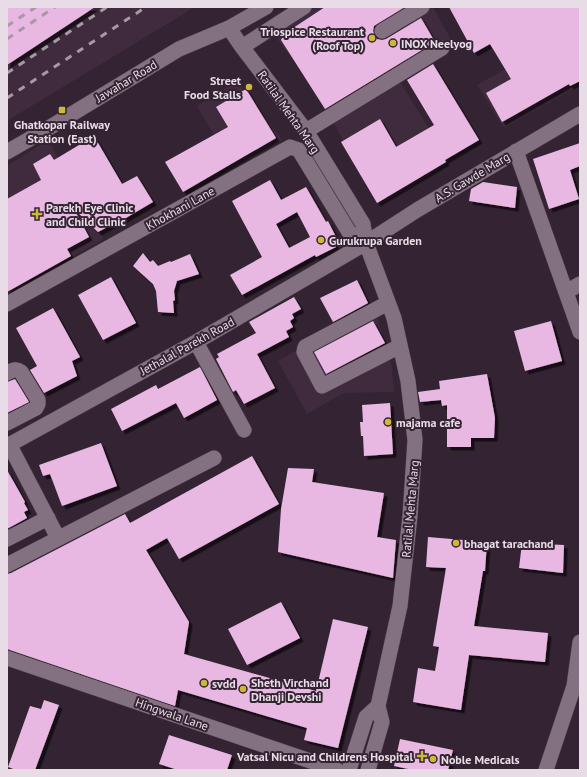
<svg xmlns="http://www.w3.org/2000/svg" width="587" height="777" viewBox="0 0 587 777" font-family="'PT Sans',sans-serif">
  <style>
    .built { fill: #402a3d }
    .building { fill: #e8b8e2; fill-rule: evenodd; filter: url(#shadow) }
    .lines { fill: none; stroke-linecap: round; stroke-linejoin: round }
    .minor-casing { stroke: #4c3e4a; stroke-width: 16 }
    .minor { stroke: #837081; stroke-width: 15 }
    .rail { stroke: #a698a4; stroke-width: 3; stroke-dasharray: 7 7; stroke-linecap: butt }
    .poi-dot { fill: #cdb938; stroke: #342332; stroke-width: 1.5 }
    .labels { text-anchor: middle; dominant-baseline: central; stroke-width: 4; stroke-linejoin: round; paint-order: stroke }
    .poi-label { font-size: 12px; font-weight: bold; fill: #e8dce6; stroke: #342332; text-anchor: start }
    .street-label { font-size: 12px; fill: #e8dce6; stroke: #342332 }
  </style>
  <defs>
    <filter id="shadow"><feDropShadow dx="3.5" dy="3.5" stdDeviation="0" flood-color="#0009"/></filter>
  </defs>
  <rect width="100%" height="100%" fill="#342332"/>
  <path class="built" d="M7,7H195L7,121Z
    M315,7H433L453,43L396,75L450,163L381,204L376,202L329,114L332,112L273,33Z
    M580,27V85L504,128L477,85Z
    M237,81L282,140L233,168L197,106Z
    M48,140L104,239L7,292V166Z
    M374,306L392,367L394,392L344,393L307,414L278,361Z"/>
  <path class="building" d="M7,7H95L7,65Z
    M325,7H405L377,24L374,26L373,31L375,36L377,39L382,40L386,39L421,18L435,42L325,109L281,40L284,34Z
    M449,7H580V81L570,86L569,84L502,122L486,93L511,79L490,44L474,53Z
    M433,64L479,140L445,160L446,162L377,203L341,142L380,119L396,147L434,125L407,80Z
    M246,89L276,138L183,192L165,162L228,127L216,107Z
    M94,136L122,184L137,176L153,202L114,225L113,224L98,232L74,209L89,237L67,249L71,256L7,292V199L41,180L33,164L50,154L54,160Z
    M580,143V166L570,170L579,199L549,209L533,159Z
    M270,180L281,200L306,187L326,222L328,221L337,239L333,241L336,247L316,257L315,255L242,295L230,275L262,257L232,201ZM297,212L310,237L289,248L276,224Z
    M483,182L517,187L515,208L469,201L471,189Z
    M143,253L150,262L153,260L158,266L170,261L171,262L190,254L199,274L177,281L174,291L175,300L173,301L174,313L158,312L156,291L153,284L133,266Z
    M111,277L136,323L103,340L78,295Z
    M357,280L368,303L333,322L320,298Z
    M294,297L301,309L292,314L294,318L290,321L293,327L286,331L289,337L257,354L275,388L244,404L236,390L233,392L216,359L219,357L217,354L256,333L249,322Z
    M53,308L80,357L72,361L77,376L44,393L30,370L37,366L16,328Z
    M373,321L385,343L326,374L314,352Z
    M551,321L562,361L525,371L514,331Z
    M200,367L217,400L184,418L176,403L122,431L111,409L156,385L158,389Z
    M487,374L495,418L494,438H471V447H447V405L442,406L441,400L420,402L418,392L440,389L439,381Z
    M15,379L29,402L7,413V382Z
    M390,403L393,454L364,456L363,436H361L360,422H363L362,405Z
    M101,443L117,486L62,506L50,474L43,476L39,465Z
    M252,456L279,504L179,559L167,538L146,550L189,622L184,654L316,691L333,619L368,627L338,748L304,740L307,728L178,690L175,706L7,649V574L11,573L125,514L130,523Z
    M288,468L314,469L312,482L384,493L377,537L396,540L393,578L278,552L281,509Z
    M7,470L25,502L24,503L28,510L24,512L27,518L7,529Z
    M428,537L487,542L485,571H483L474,626L548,633L545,662L469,655L461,710L413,702L418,668L435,671L439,647L433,646L446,568L426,567Z
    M522,543L564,545L563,573L519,568Z
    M281,602L300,638L247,665L228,629Z
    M44,700L59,705L35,770H16L8,767L30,706L41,709Z
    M169,735L232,755L227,770H178L159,764Z
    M400,739L453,750L448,770H413L394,766Z"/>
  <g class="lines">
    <g class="minor-casing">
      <path id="minor" d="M229,28L266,7
        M382,31L422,7
        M242,47L304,7
        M306,131L442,48
        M516,151L580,332
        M7,152L52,126L179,49L229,28L242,47L306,131L363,224L366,243L394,318L408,381L415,440L410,516L400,606L378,706L366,717L349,770
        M566,292L580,284
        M388,303L305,347L304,352L322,386L400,346
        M7,304L290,147L299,150L349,232L366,243
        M196,342L244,430
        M7,373C13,370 15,368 21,372L38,400V404L36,408L7,423
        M9,444L58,538
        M7,446L196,342L366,243L417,210L580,114
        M7,539L48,518
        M7,565L214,458
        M7,658L337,770
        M368,770L382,722L378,706
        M546,770L574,686L580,642"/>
    </g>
    <use href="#minor" class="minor"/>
    <path class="rail" d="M7,26L36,7
      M7,39L55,7
      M7,73L107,7
      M7,98L146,7"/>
  </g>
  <g class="poi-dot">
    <circle cx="372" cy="38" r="4"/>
    <circle cx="393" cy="43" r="4"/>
    <circle cx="249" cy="87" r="4"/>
    <rect x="58" y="106" width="8" height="8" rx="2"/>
    <path d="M35 208h4v4h4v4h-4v4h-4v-4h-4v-4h4z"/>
    <circle cx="321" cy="240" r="4"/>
    <circle cx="388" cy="422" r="4"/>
    <circle cx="456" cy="543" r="4"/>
    <circle cx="204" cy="683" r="4"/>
    <circle cx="243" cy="689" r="4"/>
    <path d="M420 750h4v4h4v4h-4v4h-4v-4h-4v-4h4z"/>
    <circle cx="433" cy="759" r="4"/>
  </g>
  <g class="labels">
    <g class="poi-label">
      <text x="364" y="31" text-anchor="end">Triospice Restaurant<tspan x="364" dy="14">(Roof Top)</tspan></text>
      <text x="401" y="43">INOX Neelyog</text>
      <text x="241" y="80" text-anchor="end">Street<tspan x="241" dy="14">Food Stalls</tspan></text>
      <text x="62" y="124" text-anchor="middle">Ghatkopar Railway<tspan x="62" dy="14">Station (East)</tspan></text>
      <text x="46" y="207">Parekh Eye Clinic<tspan x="46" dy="14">and Child Clinic</tspan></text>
      <text x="329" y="240">Gurukrupa Garden</text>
      <text x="396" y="422">majama cafe</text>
      <text x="464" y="543">bhagat tarachand</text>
      <text x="251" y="682">Sheth Virchand<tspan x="251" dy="14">Dhanji Devshi</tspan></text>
      <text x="212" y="683">svdd</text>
      <text x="413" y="756" text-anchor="end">Vatsal Nicu and Childrens Hospital</text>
      <text x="441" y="759">Noble Medicals</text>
    </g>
    <g class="street-label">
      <text transform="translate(126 81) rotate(-31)">Jawahar Road</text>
      <text transform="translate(289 112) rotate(55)">Ratilal Mehta Marg</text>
      <text transform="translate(472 177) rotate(-31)">A.S. Gawde Marg</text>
      <text transform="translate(180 208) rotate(-29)">Khokhani Lane</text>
      <text transform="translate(187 346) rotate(-29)">Jethalal Parekh Road</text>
      <text transform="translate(410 509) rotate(-85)">Ratilal Mehta Marg</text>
      <text transform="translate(172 714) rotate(19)">Hingwala Lane</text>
    </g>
  </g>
  <rect width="587" height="777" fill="none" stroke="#e8dce6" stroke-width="16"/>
</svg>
